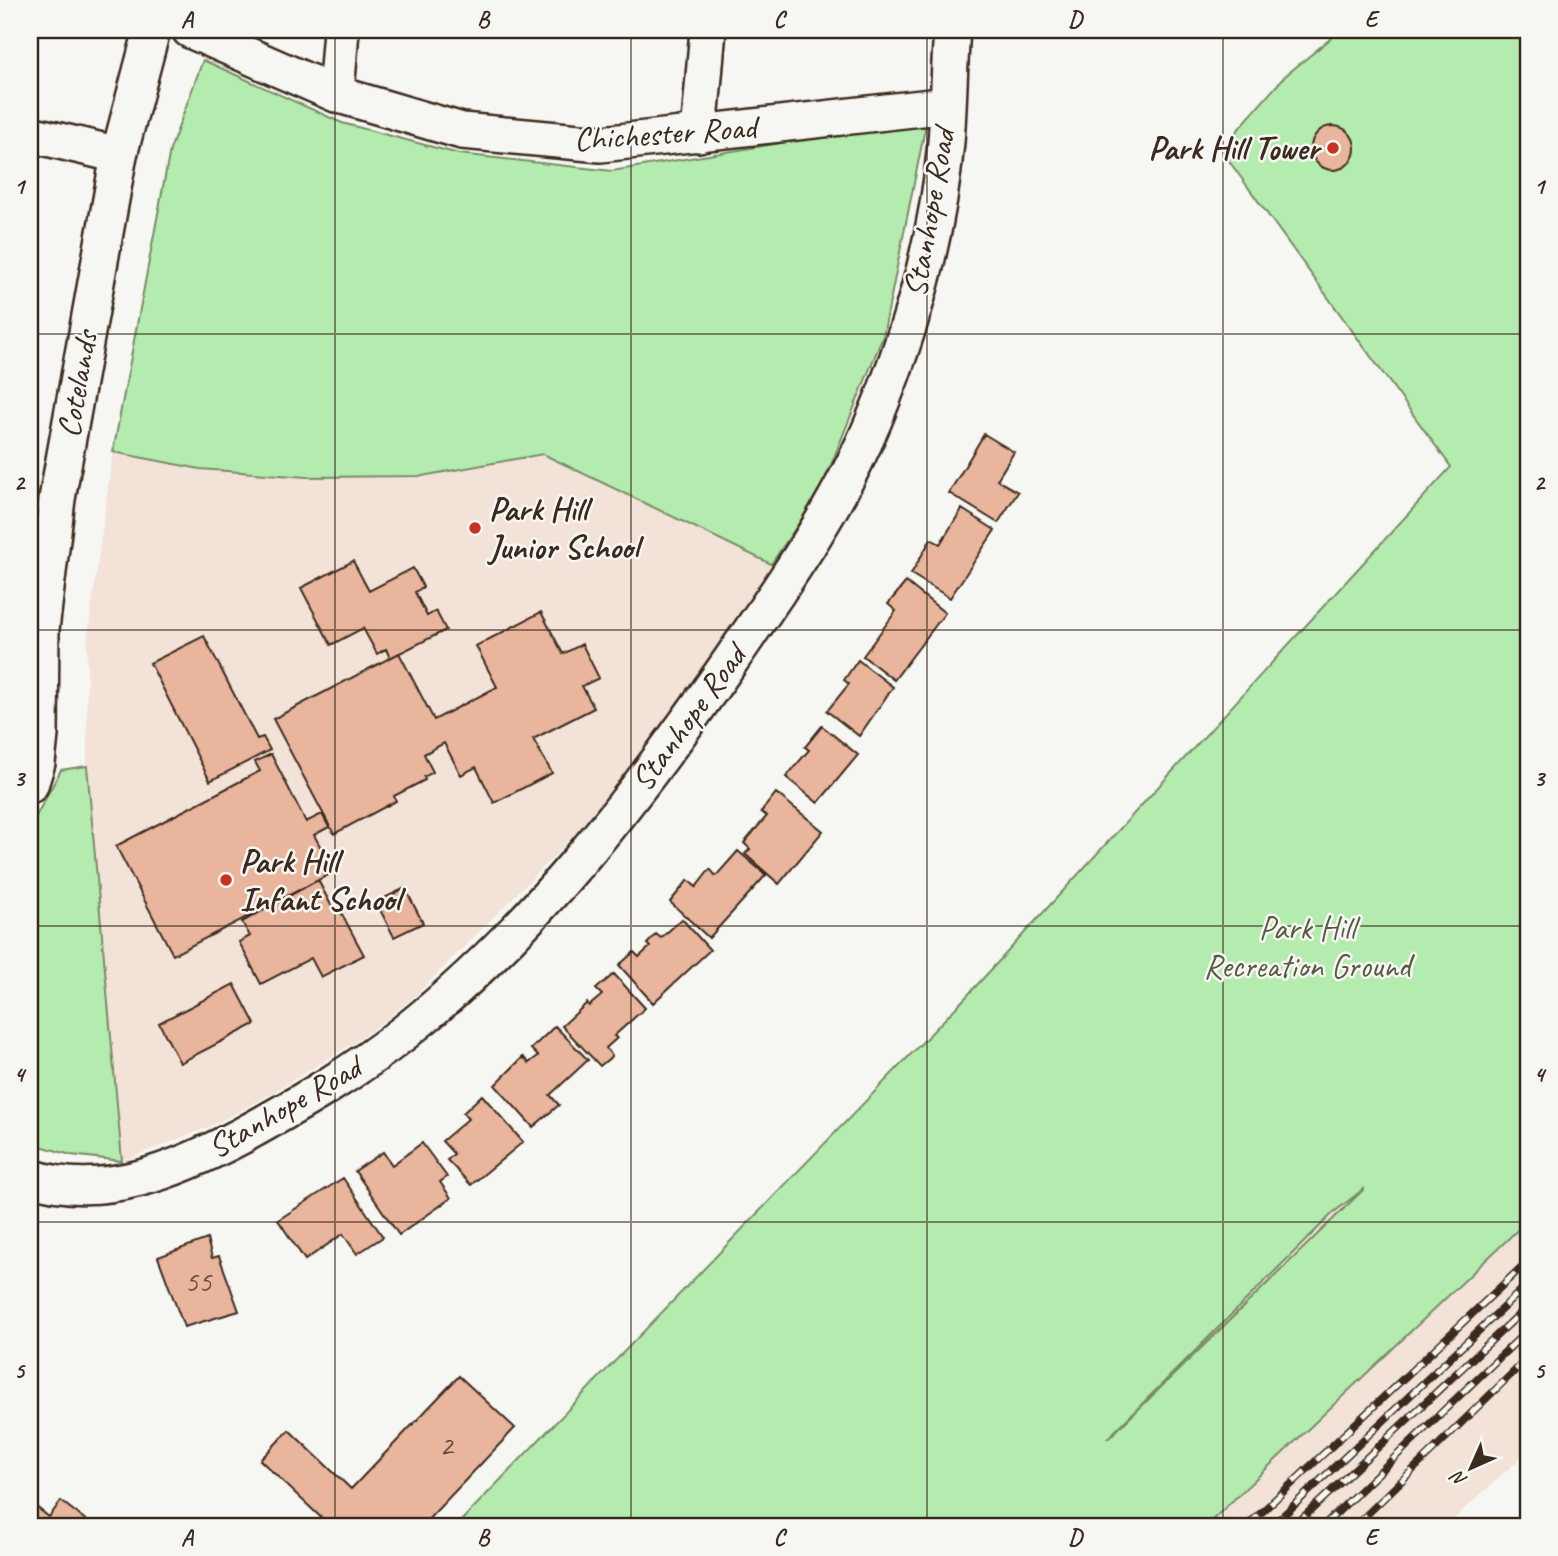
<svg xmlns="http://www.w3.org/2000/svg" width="1558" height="1556" viewBox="0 0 1558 1556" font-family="Caveat,sans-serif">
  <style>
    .built { fill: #f2e2d8 }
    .green { fill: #b4ecaf; stroke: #788b66; stroke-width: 2; fill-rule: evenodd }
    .building { fill: #e9b59c; stroke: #3b2a1e; stroke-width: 2 }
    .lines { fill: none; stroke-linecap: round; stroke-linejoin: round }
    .street-casing { stroke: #3b2a1e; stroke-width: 40 }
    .street { stroke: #f6f6f2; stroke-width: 35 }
    .rail-casing { stroke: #3b2a1e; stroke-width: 8 }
    .rail { stroke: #f6f6f2; stroke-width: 5; stroke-dasharray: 16; stroke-linecap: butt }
    .grid { fill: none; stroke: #3b2a1e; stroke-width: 2; stroke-opacity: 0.55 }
    .poi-dot { fill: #c8321e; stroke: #f6f6f2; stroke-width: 2.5 }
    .labels { text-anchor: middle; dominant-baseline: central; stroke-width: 5; stroke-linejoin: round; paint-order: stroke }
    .number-label { font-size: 30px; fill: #664d3e }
    .street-label { font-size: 33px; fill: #3b2a1e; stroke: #f6f6f2 }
    .poi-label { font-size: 33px; font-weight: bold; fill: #3b2a1e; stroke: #f6f6f2; text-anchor: start }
    .park-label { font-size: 33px; fill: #595a42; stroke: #f6f6f2 }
    .neatline { fill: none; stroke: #3b2a1e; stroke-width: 2.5 }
    .grid-label { font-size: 23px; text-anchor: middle; font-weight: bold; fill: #3b2a1e }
  </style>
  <rect width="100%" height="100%" fill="#f6f6f2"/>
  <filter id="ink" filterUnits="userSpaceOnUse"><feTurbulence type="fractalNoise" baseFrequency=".0143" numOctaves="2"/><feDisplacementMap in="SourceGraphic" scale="14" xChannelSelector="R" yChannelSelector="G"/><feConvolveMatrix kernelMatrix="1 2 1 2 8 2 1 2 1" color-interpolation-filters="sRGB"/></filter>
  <g filter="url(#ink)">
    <path class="built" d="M203,60L342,123L459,154L612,171L927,119L883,336L820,492L702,670L639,756L586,824L418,993L393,1014L357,1041L264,1098L209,1127L122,1161L87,766V641L113,452L170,150Z
      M1528,1031V1451L1446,1526H1042L1047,1499L1334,1212L1417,1146Z"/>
    <path class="green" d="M1341,30H1528V1220L1206,1526H456L966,997L1451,467L1229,161L1228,141L1285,76ZM1365,1188L1109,1438H1108L1334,1212Z
      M203,60L342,123L459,154L612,171L927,119L883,336L820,492L771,564L543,454L422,476L307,477L200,469L113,452L170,150Z
      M87,766L122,1161L71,1155L30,1143V827L61,770Z"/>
    <path class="building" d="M1311 148a22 22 0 1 1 44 0a22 22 0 1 1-44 0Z
      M984,434L1014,452L997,480L1018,492L998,523L949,493Z
      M962,509L995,530L950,598L911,574L931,539L940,544Z
      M353,561L369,591L413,568L423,587L415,592L427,616L436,611L446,630L390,658L386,649L377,654L363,628L331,645L301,588Z
      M906,582L945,613L894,680L863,656L896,611L888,604Z
      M541,612L563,654L582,644L599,678L582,686L594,708L533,739L552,773L494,803L476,767L461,775L444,743L424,754L433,772L424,777L425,780L394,796L396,801L334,834L273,719L399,653L434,720L497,687L476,646Z
      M204,636L257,739L263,737L270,750L210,781L150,663Z
      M858,660L893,687L859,736L827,711L849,684L844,680Z
      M822,726L858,755L818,803L786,777L809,750L805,747Z
      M271,754L306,822L322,814L329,827L314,835L334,872L173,955L116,846L260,771L255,762Z
      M776,793L823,831L779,884L745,854L750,849L744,843L767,816L761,812Z
      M738,851L766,875L709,938L670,902L688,880L696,887L710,869L716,876Z
      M318,880L332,907L337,905L364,955L321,977L311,958L261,984L239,942L250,936L242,922Z
      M405,888L423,923L394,937L376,902Z
      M682,919L710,950L653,1003L619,965L634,952L639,957L650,947L647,944L656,934L661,938Z
      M614,974L645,1008L614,1036L617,1038L606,1048L612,1056L600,1066L562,1026L587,1003L589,1006L602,995L596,989Z
      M234,984L255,1024L180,1063L159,1023Z
      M555,1026L588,1060L550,1095L559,1105L533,1127L495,1085L523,1057L529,1063L538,1056L531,1049Z
      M482,1095L523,1142L471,1185L447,1160L454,1154L442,1141L468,1119L463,1113Z
      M422,1143L447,1177L440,1182L451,1198L399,1235L355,1171L383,1152L392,1165Z
      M343,1178L383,1237L357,1254L343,1234L305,1260L278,1220Z
      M207,1239L212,1258L219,1256L239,1311L184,1327L158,1257Z
      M459,1376L515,1428L422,1526H330L260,1460L289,1430L351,1489Z
      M61,1501L87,1521L83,1526H30V1502L49,1517Z"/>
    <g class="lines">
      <g class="street-casing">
        <path id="street" d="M190,30L336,94L462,131L601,144L948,105
          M336,94L341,30
          M30,134L119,155
          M699,134L708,30
          M30,785L37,763L40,735L41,629L57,499L119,155L152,30
          M30,1177C103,1202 179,1169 243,1135C299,1104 355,1072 405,1032C535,929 637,795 731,660C784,583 838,507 874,420C910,333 938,236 946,142C949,104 949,67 952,30"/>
      </g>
      <use href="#street" class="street"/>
      <g class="rail-casing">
        <path id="rail" d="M1247,1526L1528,1261
          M1272,1526L1528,1284
          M1294,1526L1528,1306
          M1323,1526L1528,1330
          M1355,1526L1528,1358"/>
      </g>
      <use href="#rail" class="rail"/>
    </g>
  </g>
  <path class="grid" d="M335,30V1526M631,30V1526M927,30V1526M1223,30V1526M30,334H1528M30,630H1528M30,926H1528M30,1222H1528"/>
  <g class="poi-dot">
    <circle cx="1333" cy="148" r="7"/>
    <circle cx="475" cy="528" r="7"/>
    <circle cx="226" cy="880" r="7"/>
  </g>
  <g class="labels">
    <g class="number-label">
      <text x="198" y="1281">55</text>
      <text x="446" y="1445">2</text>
    </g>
    <g class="street-label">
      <text transform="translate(665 133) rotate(-4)">Chichester Road</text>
      <text transform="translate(929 213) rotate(-80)">Stanhope Road</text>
      <text transform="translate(77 384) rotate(-80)">Cotelands</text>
      <text transform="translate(688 718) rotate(-54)">Stanhope Road</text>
      <text transform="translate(284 1107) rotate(-30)">Stanhope Road</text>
    </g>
    <g class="poi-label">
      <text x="1319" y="148" text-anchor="end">Park Hill Tower</text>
      <text x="489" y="509">Park Hill<tspan x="489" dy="38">Junior School</tspan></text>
      <text x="240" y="861">Park Hill<tspan x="240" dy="38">Infant School</tspan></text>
    </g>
    <g class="park-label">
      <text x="1307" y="928">Park Hill<tspan x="1307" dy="38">Recreation Ground</tspan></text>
    </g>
  </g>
  <rect width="1558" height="1556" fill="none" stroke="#f6f6f2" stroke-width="77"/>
  <g transform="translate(1471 1468) rotate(225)" stroke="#f6f6f2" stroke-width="5" paint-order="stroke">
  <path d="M0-5L12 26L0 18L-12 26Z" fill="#3b2a1e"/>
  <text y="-10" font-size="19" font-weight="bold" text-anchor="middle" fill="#3b2a1e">N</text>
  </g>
  <rect x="38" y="38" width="1482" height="1480" class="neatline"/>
  <g class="grid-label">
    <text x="187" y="27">A</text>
    <text x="483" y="27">B</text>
    <text x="779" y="27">C</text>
    <text x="1075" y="27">D</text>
    <text x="1371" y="27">E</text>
    <text x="19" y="194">1</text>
    <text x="1539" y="194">1</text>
    <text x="19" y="490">2</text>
    <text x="1539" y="490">2</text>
    <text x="19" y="786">3</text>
    <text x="1539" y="786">3</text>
    <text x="19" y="1082">4</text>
    <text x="1539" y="1082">4</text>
    <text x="19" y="1378">5</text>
    <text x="1539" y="1378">5</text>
    <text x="187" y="1545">A</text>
    <text x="483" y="1545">B</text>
    <text x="779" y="1545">C</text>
    <text x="1075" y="1545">D</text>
    <text x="1371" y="1545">E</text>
  </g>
</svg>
